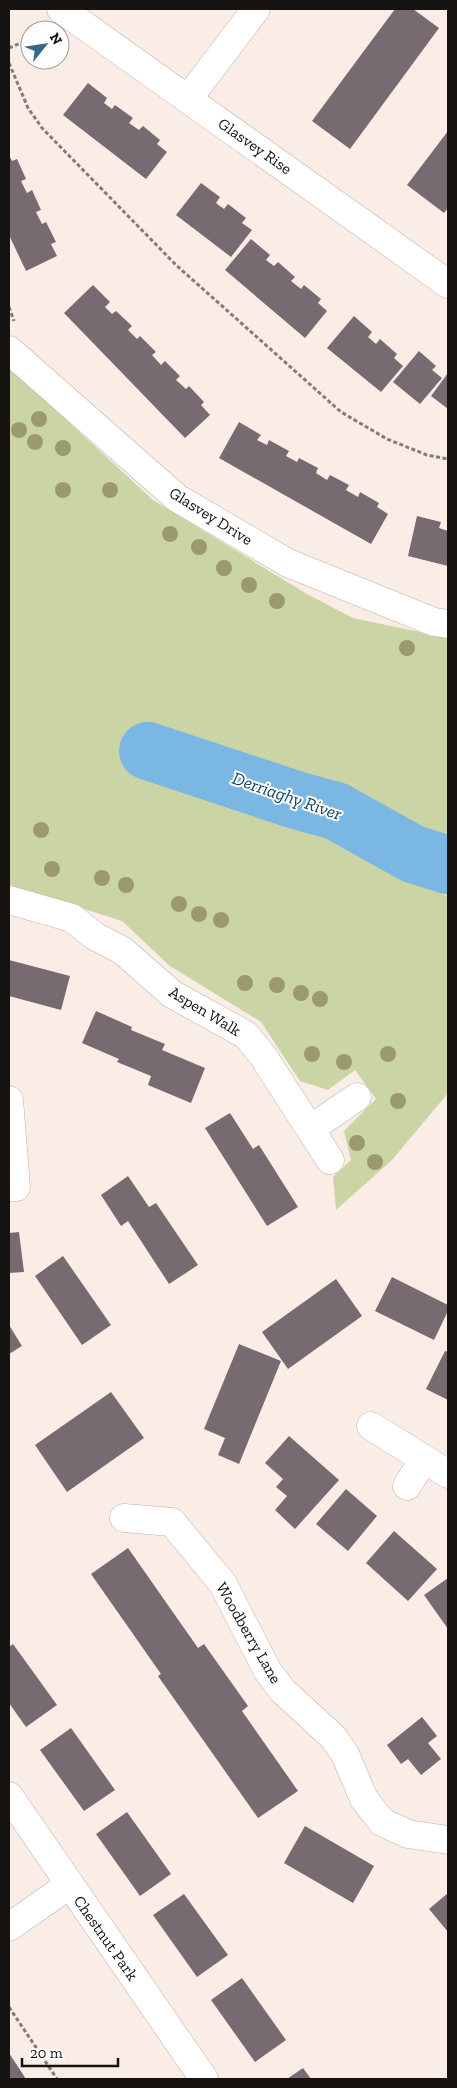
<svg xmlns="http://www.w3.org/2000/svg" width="457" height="2088" viewBox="0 0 457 2088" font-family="'Zilla Slab',serif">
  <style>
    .green { fill: #cbd4a5; fill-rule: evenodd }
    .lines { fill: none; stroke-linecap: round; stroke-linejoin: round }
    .river { stroke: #7bb7e3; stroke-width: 58 }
    .building { fill: #776b71 }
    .street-casing { stroke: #bdb1a9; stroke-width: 29 }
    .path { stroke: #847c76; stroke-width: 3; stroke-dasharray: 4 2.5; stroke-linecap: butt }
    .street { stroke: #fff; stroke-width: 28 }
    .tree { fill: #9b9a6c }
    .labels { text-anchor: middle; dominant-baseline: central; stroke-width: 4; stroke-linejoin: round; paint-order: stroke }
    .street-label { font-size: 16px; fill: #16120f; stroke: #fdfdfd }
    .water-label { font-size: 18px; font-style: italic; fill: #103f5c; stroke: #fdfdfd }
  </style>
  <rect width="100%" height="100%" fill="#faede5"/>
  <path class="green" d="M9,367L153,500L307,594L353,618L448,638V896L412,875L448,897V1093L392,1160L336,1210L333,1177L351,1160L344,1131L376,1099L355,1070L328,1090L300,1081L261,1022L170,966L122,921L9,885ZM148,743L149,744L155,782L148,770Z"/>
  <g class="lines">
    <path class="river" d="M148,751L299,801L336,811L413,854L448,865"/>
  </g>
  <path class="building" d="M395,9H413L439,28L350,149L312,121Z
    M88,83L107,98L104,103L112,109L115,105L133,118L129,123L139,130L143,126L160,140L157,144L167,152L146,179L63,115Z
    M448,131V208L444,213L407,185Z
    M9,155L12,161L17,159L26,179L21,181L27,193L32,190L41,210L36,212L42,224L46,222L56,242L51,244L57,256L26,271L9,235Z
    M201,183L220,197L216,203L224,209L228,204L246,218L242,223L252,230L231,257L176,215Z
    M251,239L270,255L266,260L274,266L278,262L295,277L291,281L301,289L304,285L321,299L318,303L327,311L305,338L225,270Z
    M93,285L110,302L105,307L112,314L116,311L132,326L128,330L137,339L140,336L156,352L152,355L161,365L165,361L180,376L176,380L186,389L189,386L204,402L201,405L210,415L185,438L64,313Z
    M354,316L372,332L368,337L376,344L380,339L397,354L394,358L403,366L381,392L327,348Z
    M419,351L436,366L432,370L442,378L420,404L393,382Z
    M448,373V409L431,396Z
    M239,422L261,435L257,440L267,445L269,440L289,451L286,456L297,462L299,458L318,468L316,473L327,480L330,475L349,485L346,490L358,497L360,492L379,503L377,507L388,514L371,544L219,458Z
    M417,516L441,522L439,528L448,531V566L408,556Z
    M9,960L70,976L61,1010L9,996Z
    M96,1011L132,1027L131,1030L165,1044L162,1050L205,1068L191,1103L148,1085L151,1076L117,1062L119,1059L82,1043Z
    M230,1113L253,1149L259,1145L298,1207L267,1226L205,1128Z
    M128,1176L149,1207L156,1203L198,1265L169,1284L128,1221L121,1226L101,1195Z
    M19,1232L24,1272L9,1273V1233Z
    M63,1256L111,1325L82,1345L35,1276Z
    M392,1277L448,1305V1311L434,1340L375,1311Z
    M336,1279L362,1316L288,1369L262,1332Z
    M9,1325L22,1346L9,1354Z
    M239,1344L281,1361L239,1464L218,1455L225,1438L204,1429Z
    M445,1351L448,1352V1400L426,1389Z
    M111,1392L144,1438L67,1492L35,1445Z
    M289,1436L339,1480L295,1529L275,1510L287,1496L276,1487L283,1479L265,1463Z
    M346,1489L377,1516L348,1551L316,1524Z
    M394,1531L437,1569L408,1601L366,1563Z
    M128,1548L198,1648L204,1644L248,1706L242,1711L298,1791L258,1818L158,1676L161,1674L91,1574Z
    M448,1578V1629L424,1595Z
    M13,1644L57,1705L26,1727L9,1703V1647Z
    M422,1717L437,1736L428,1743L441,1759L421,1775L408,1759L401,1764L387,1745Z
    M71,1728L115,1790L84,1811L40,1750Z
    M127,1812L171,1874L140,1896L96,1834Z
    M305,1826L374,1866L353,1903L284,1863Z
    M448,1893V1932L429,1909Z
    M184,1894L228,1955L197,1977L153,1915Z
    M242,1978L286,2040L255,2062L211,2000Z
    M9,2053L26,2079H9Z
    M303,2068L311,2079H287Z"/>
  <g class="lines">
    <g class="street-casing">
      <path id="street" d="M61,9L448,284
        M188,99L256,9
        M9,350L177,498L288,563L434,622L448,624
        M9,900L72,918L93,935L123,951L172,994L246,1035L263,1056L330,1160
        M310,1129L357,1097
        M9,1187H16L9,1100
        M371,1426L448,1474
        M407,1486L424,1459
        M124,1518L172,1522L223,1584L267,1670L283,1691L333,1737L345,1754L364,1799L382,1822L408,1834L448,1840
        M9,1796L204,2079
        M9,1927L69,1885"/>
    </g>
    <path class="path" d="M9,48L30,39
      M9,63L28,108L42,128L176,265L341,412L387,439L427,455L448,459
      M9,307L14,321
      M9,2007L57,2079"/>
    <use href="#street" class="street"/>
  </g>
  <g class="tree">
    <circle cx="39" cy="419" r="8"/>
    <circle cx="19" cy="430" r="8"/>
    <circle cx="35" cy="442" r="8"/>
    <circle cx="63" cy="448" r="8"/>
    <circle cx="63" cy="490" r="8"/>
    <circle cx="110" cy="490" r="8"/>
    <circle cx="170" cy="534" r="8"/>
    <circle cx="199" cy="547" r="8"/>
    <circle cx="224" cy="568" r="8"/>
    <circle cx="249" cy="585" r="8"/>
    <circle cx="277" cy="601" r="8"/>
    <circle cx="407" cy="648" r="8"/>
    <circle cx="41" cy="830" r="8"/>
    <circle cx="52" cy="869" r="8"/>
    <circle cx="102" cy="878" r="8"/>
    <circle cx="126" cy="885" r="8"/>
    <circle cx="179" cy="904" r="8"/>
    <circle cx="199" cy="914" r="8"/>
    <circle cx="221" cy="920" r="8"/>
    <circle cx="245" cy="983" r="8"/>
    <circle cx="277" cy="985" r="8"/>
    <circle cx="301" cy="993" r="8"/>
    <circle cx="320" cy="999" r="8"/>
    <circle cx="312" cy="1054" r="8"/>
    <circle cx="388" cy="1054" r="8"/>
    <circle cx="344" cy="1062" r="8"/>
    <circle cx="398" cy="1101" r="8"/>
    <circle cx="357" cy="1143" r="8"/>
    <circle cx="375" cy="1162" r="8"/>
  </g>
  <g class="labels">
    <g class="street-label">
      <text transform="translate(255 146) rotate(35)">Glasvey Rise</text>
      <text transform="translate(211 516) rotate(32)">Glasvey Drive</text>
      <text transform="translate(205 1011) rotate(31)">Aspen Walk</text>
      <text transform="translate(249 1633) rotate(60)">Woodberry Lane</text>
      <text transform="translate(106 1938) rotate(55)">Chestnut Park</text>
    </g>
    <g class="water-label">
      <text transform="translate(287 796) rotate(19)">Derriaghy River</text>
    </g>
  </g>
  <rect width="457" height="2088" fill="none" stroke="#16120f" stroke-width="20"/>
  <g transform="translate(45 45) rotate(60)"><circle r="24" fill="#fdfdfd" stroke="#a19f9e"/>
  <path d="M0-4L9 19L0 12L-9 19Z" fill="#356885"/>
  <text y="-8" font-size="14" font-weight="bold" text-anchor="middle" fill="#16120f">N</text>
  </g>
  <path d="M22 2058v8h96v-8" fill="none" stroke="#16120f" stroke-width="2.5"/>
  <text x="30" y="2058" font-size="15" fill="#16120f" stroke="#fdfdfd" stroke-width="4" paint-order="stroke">20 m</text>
</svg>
